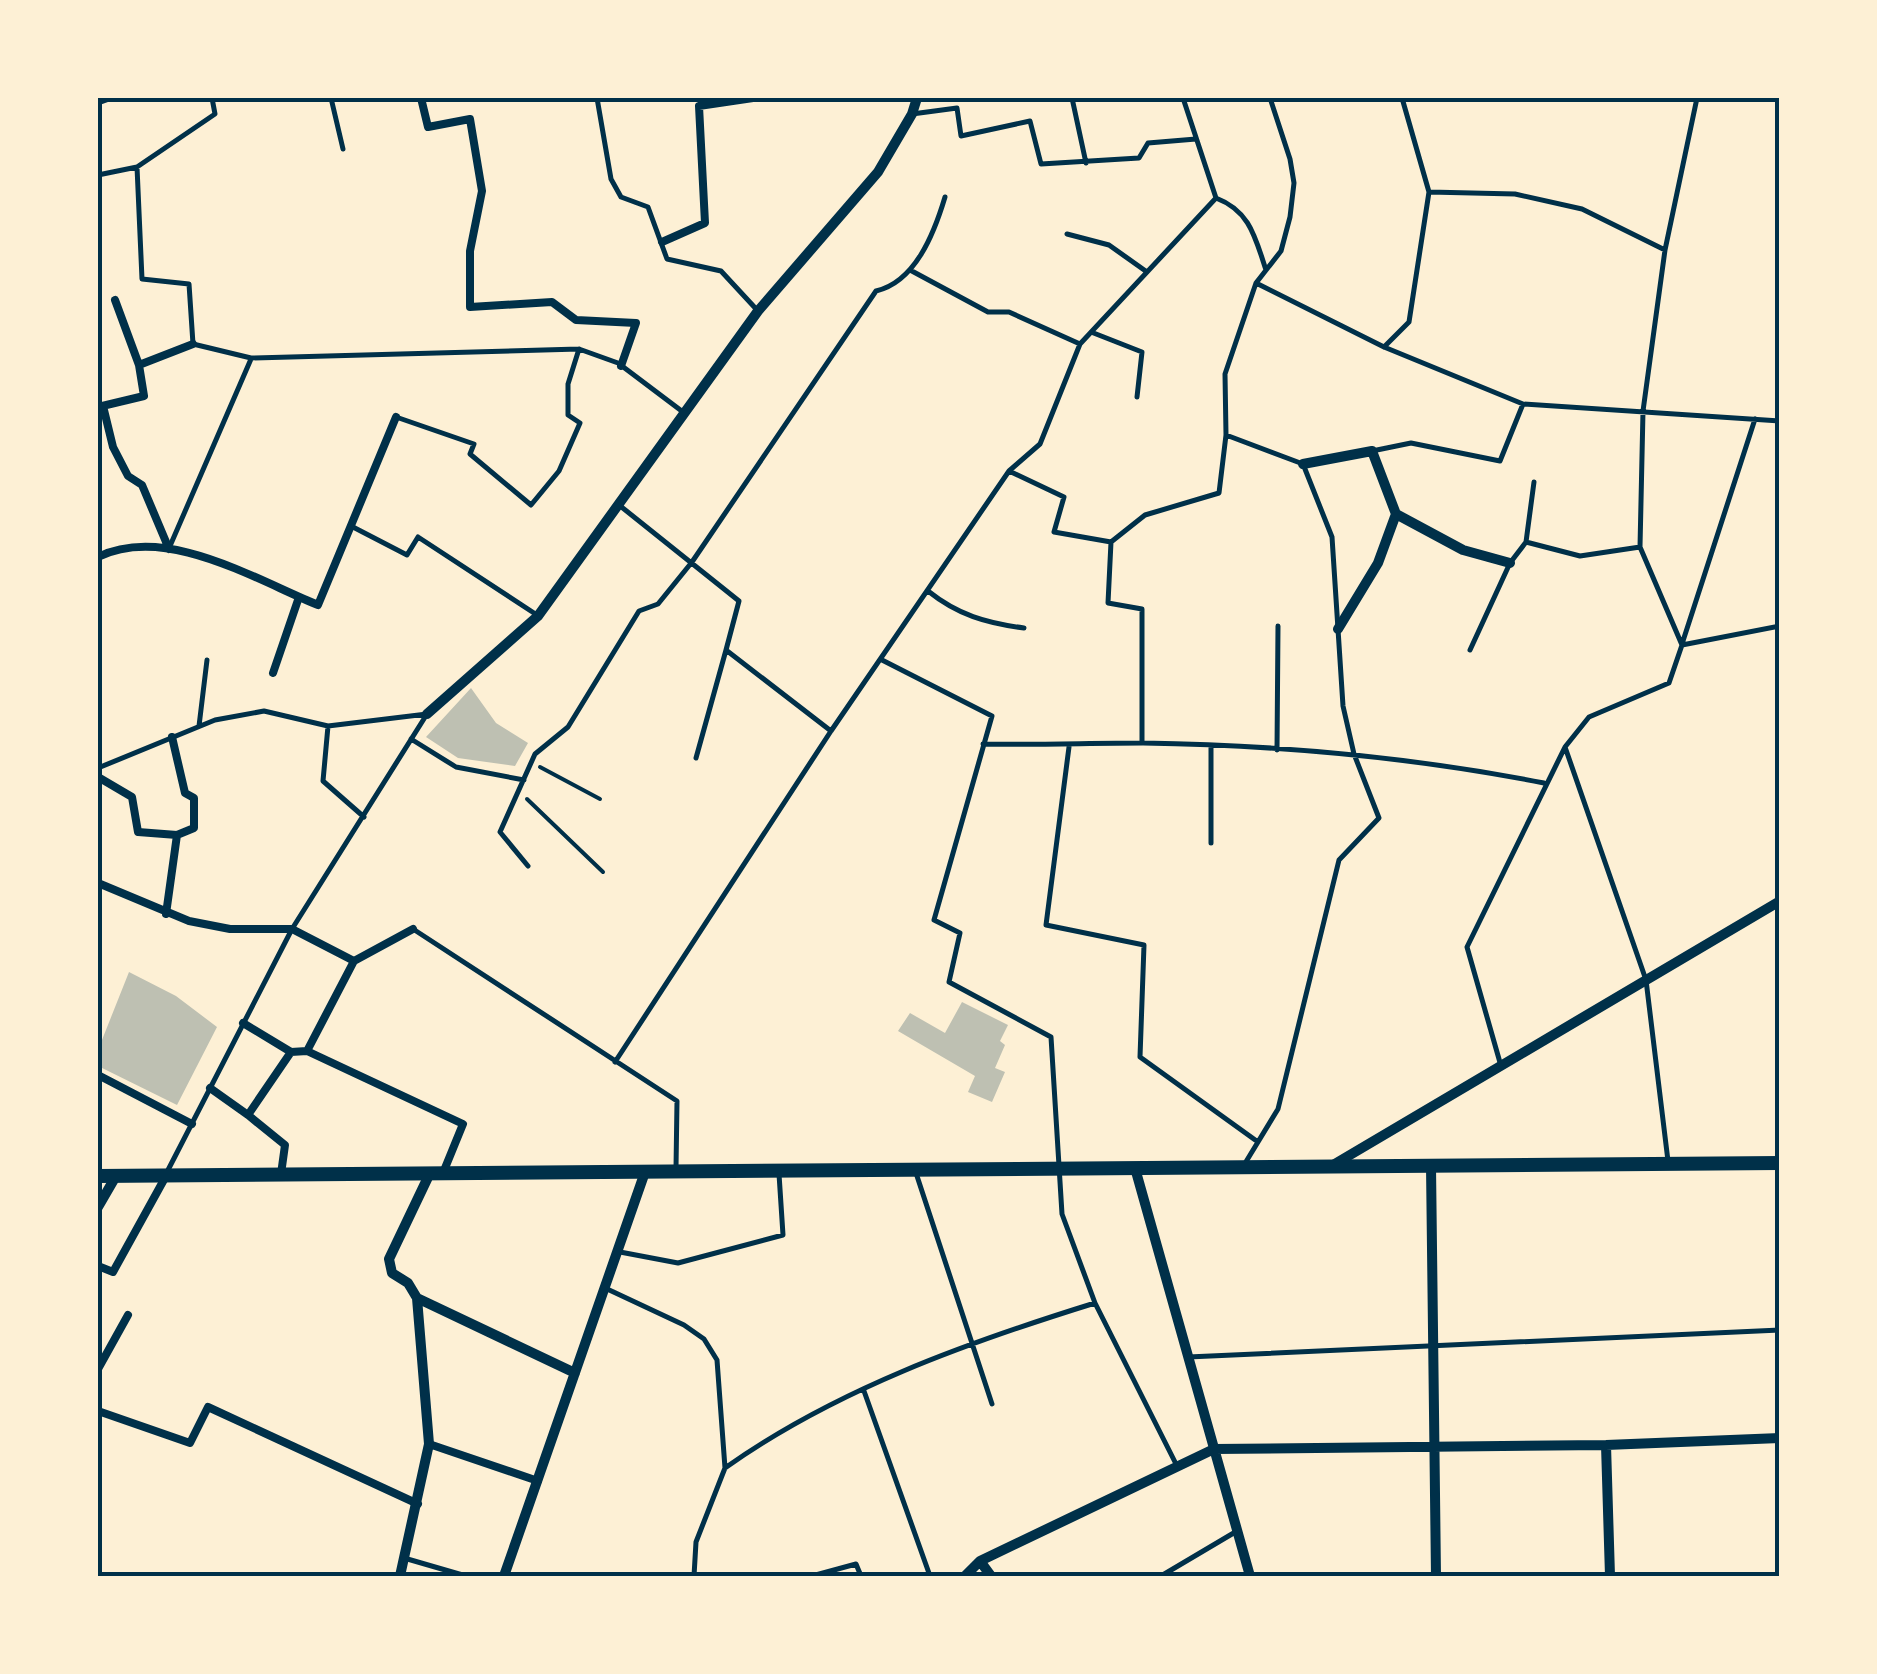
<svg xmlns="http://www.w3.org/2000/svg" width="1877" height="1674" viewBox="0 0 1877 1674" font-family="'Archivo Narrow',sans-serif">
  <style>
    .building { fill: #bec0b2 }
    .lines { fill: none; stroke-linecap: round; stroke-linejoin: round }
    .path { stroke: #003049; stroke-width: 4 }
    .service { stroke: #003049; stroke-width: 5 }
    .pedestrian { stroke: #003049; stroke-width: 8 }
    .minor { stroke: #003049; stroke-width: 10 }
    .secondary { stroke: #003049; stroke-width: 14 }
    .neatline { fill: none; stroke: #003049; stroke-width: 4 }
  </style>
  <rect width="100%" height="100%" fill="#fdf0d5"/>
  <path class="building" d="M471,688L496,723L528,743L515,766L458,758L426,737Z
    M129,972L176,996L217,1027L177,1105L98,1066V1050Z
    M962,1002L1008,1025L1000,1041L1005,1045L995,1068L1005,1072L992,1102L968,1092L975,1076L898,1031L910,1013L945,1033Z"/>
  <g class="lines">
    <path class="path" d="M540,767L600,799
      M527,799L603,872"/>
    <path class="service" d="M317,98H320
      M331,98L343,149
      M597,98L611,179L621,197L648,207L667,259L721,271L758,311
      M1072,98L1086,163
      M1183,98L1216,198C1250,211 1255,237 1266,270
      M98,103L112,98
      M912,114L957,108L961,136L1030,121L1041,164L1139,158L1148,143L1196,139
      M137,167L142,279L189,284L193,344L251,358L579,349L618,363L683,412
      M98,175L137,167L215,114L212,98
      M1429,192L1515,194L1582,209L1665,250
      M1067,234L1109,245L1147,272
      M910,270L988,312H1009L1080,344
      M1256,283L1384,347L1523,404L1780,421
      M1091,332L1142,352L1137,397
      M1384,347L1409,322L1429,192L1402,98
      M396,417L474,444L470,454L531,505L559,471L580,423L568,415V384L579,349
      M1226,435L1303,464L1332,537L1343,706L1354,754L1379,818L1339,860L1278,1109L1244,1165
      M1372,451L1411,443L1500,461L1523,404
      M1009,471L1064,497L1054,532L1111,542L1108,603L1142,609V743
      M619,505L739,601L726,650L831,731
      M351,526L407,555L418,537L537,615
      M1111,542L1145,515L1219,493L1226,435L1225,374L1256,283L1281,251L1290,217L1294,183L1290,159L1270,98
      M1526,542L1580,556L1640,547
      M170,546L251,359
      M928,591C958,615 986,623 1024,628
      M1682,644L1755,419
      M1682,645L1640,547L1643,411L1665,250L1697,98
      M1470,650L1510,563L1526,542L1534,482
      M882,660L992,716L934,920L960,933L949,982L1051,1037L1062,1214L1095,1303L1176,1464
      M199,726L207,660
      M328,726L323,781L364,817
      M411,739L456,767L524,780
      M983,744C1037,745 1090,743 1143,743C1278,745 1412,757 1544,783
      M1069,747L1046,925L1144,945L1140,1057L1258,1142
      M1211,747V843
      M1277,750L1278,626
      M696,758L726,650
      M98,768L215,720L264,711L328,726L427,714
      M528,866L500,832L535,754L568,727L639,611L658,604L692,562L876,291C915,282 934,234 945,197
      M413,929L677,1101L676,1168
      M615,1062L831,731L1009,471L1040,444L1080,344L1216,198
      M1501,1066L1467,947L1565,747
      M1668,1161L1646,980L1565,747L1589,717L1669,683L1682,645L1780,626
      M167,1172L292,929L427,714
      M916,1173L992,1404
      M620,1252L678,1263L783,1235L779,1174
      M605,1288L684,1325L704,1339L717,1360L725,1468L696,1542L694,1576
      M1188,1357L1780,1330
      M864,1391L930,1576
      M725,1468C835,1390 966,1343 1095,1303
      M404,1558L466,1576
      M812,1576L856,1564L861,1576
      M1161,1576L1237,1531"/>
    <path class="pedestrian" d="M421,98L428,127L470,119L482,191L470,251V307L552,302L576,320L636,323L621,366
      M662,242L705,223L699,106L753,98
      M115,300L139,365
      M103,406L113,447L128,476L142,485L169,549
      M98,407L144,396L139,365L193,344
      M98,557C166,524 254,579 318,605L396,417
      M273,673L299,597
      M172,737L185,793L194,798V828L177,835
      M98,777L132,797L138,832L177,835L166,914
      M98,883L189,921L230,929H292L354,961L413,929
      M243,1023L291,1052
      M307,1051L463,1124L443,1173
      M98,1075L192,1124
      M210,1088L248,1115
      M281,1174L285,1145L248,1115L291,1052L307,1051L354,961
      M98,1266L113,1272L166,1176
      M98,1369L128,1315
      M98,1411L190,1443L208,1407L418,1504
      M429,1444L538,1481"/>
    <path class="minor" d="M1303,464L1372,451L1396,514L1378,563L1338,629
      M1396,514L1463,550L1510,563
      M427,714L538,616L758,311L878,172L912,114L917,98
      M1333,1165L1780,901
      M1431,1166L1436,1576
      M1135,1168L1250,1576
      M98,1207L116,1176
      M417,1298L575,1373
      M1606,1445L1610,1576
      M980,1561L991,1576
      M400,1576L429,1444L417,1298L408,1283L392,1273L389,1259L430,1173
      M504,1576L645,1172
      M965,1576L980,1561L1214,1449L1606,1445L1780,1438"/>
    <path class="secondary" d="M98,1176L1780,1163"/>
  </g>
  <rect width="1877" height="1674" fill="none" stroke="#fdf0d5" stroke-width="200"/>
  <rect x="100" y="100" width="1677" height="1474" class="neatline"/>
</svg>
